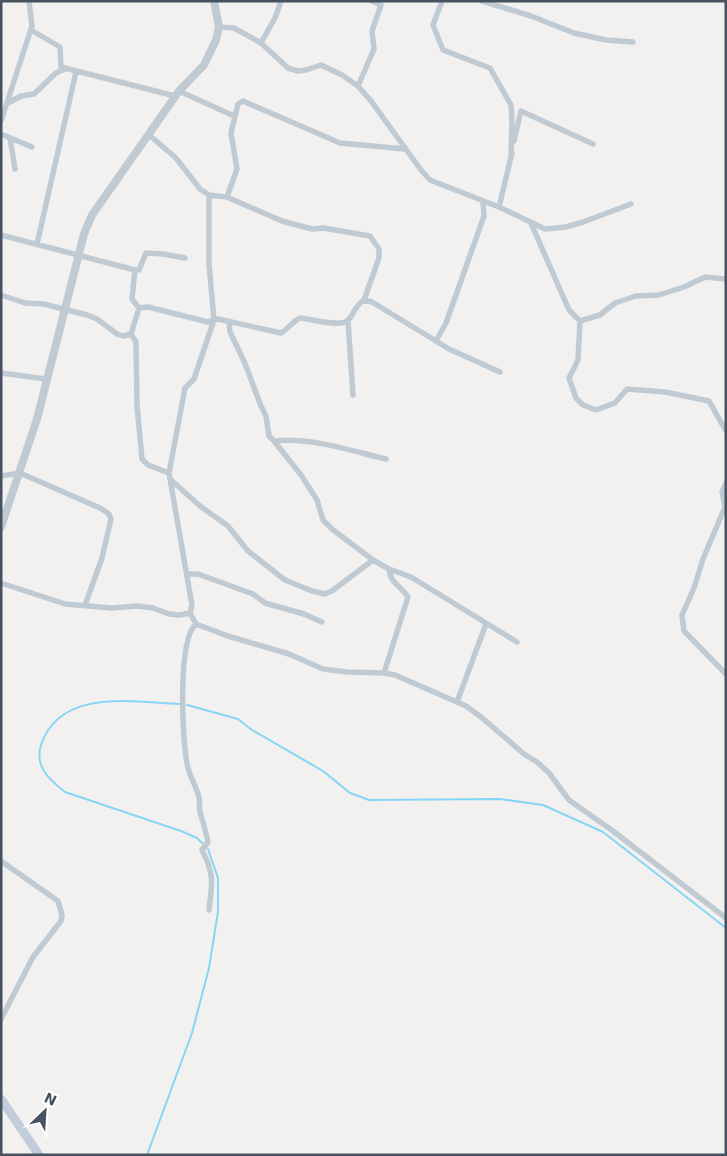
<svg xmlns="http://www.w3.org/2000/svg" width="727" height="1156" viewBox="0 0 727 1156" font-family="'DejaVu Sans',sans-serif">
  <style>
    .lines { fill: none; stroke-linecap: round; stroke-linejoin: round }
    .stream { stroke: #85d6f5; stroke-width: 2 }
    .minor { stroke: #c0cad3; stroke-width: 5.5 }
    .tertiary { stroke: #c0cad3; stroke-width: 8 }
    .secondary { stroke: #c2ccdb; stroke-width: 9 }
  </style>
  <rect width="100%" height="100%" fill="#f3f1f0"/>
  <g class="lines">
    <path class="stream" d="M179,704C132,702 60,688 41,745C34,767 50,780 65,792L181,831L197,838L202,843
      M187,705L238,719L252,730L323,771L350,793L369,800L500,799L543,805L603,832L726,928
      M147,1155L192,1033L209,968L218,912V878L208,849"/>
    <path class="minor" d="M442,1L433,25L443,50L490,68L511,105L512,121L511,156
      M482,1L531,16L574,33L606,40L633,42
      M219,27L234,28L261,43L288,68L298,71L306,70L321,65L342,75L358,86L371,101L421,170L430,180L499,207L545,229L566,227L583,222L631,204
      M31,30L60,47L61,67L175,96
      M261,43L275,18L281,1
      M358,86L374,49L372,31L381,5L372,1
      M179,91L234,116
      M8,103L21,96L34,94L56,73L65,69
      M1,121L32,26L29,1
      M1,134L32,147
      M148,134L176,158L200,189L209,195L227,197L282,221L312,229L323,228L370,236L379,249V258L364,300
      M10,138L15,169
      M514,141L521,111L593,144
      M209,195V264L214,320L194,379L185,388L169,473L192,605L190,613L196,624L228,636L289,654L323,669L347,672L384,673L395,675L457,702L486,624
      M227,197L237,169L231,133L238,104L243,101L340,143L405,149
      M499,207L512,153
      M531,223L569,310L580,321L578,360L569,378L576,398L583,405L596,410L615,403L627,389L665,392L709,401L726,431
      M1,235L135,270L132,299L139,308
      M37,244L76,72
      M135,270H139L146,253L163,254L185,258
      M1,295L25,303L44,304L87,315L97,319L117,334L123,336L131,334L139,308L148,307L208,322L218,319L281,333C288,329 292,322 300,318C310,319 339,327 347,321C354,316 354,306 364,300L372,302L436,341L446,323L484,216L483,202
      M229,321L230,332L244,361L261,406L266,416L269,436L274,441C311,437 351,451 386,459
      M348,321L353,395
      M580,321L600,315L615,303L636,296L659,295L684,287L705,277L726,279
      M131,334L136,342L137,405L142,459L148,465L169,473
      M436,341L449,349L500,372
      M1,373L46,379
      M1,476L20,473L100,508L109,514L111,519L102,558L85,605
      M170,479L200,506L228,526L248,551L285,580L312,591L325,594L332,591L373,560L332,529L323,520L317,500L301,475L274,441
      M726,483L722,492L725,507L703,559L694,588L682,615L684,631L726,674
      M373,560L389,569L411,577L517,642
      M187,574H198L253,594L265,603L304,614L322,622
      M1,583L65,604L111,608L138,606L153,608L169,614L179,615L190,613
      M196,624C177,640 182,744 188,768C191,778 196,787 199,797C200,802 199,807 200,812C203,822 206,832 208,842L202,850C215,875 212,884 209,910
      M384,673L408,597C401,586 390,583 389,569
      M457,702L466,706L481,717L524,754L537,762L549,773L569,800L613,831L726,918
      M1,861L58,901L62,915L61,921L33,957L1,1019"/>
    <path class="tertiary" d="M1,527L37,419L84,234L92,215L179,91L204,65L216,40L219,27L214,1"/>
    <path class="secondary" d="M1,1099L39,1155"/>
  </g>
  <rect width="727" height="1156" fill="none" stroke="#465260" stroke-width="5"/>
  <g transform="translate(45 1111) rotate(25)" stroke="#ffffff" stroke-width="4" paint-order="stroke">
  <path d="M0-4L9 19L0 12L-9 19Z" fill="#465260"/>
  <text y="-8" font-size="14" font-weight="bold" text-anchor="middle" fill="#465260">N</text>
  </g>
</svg>
